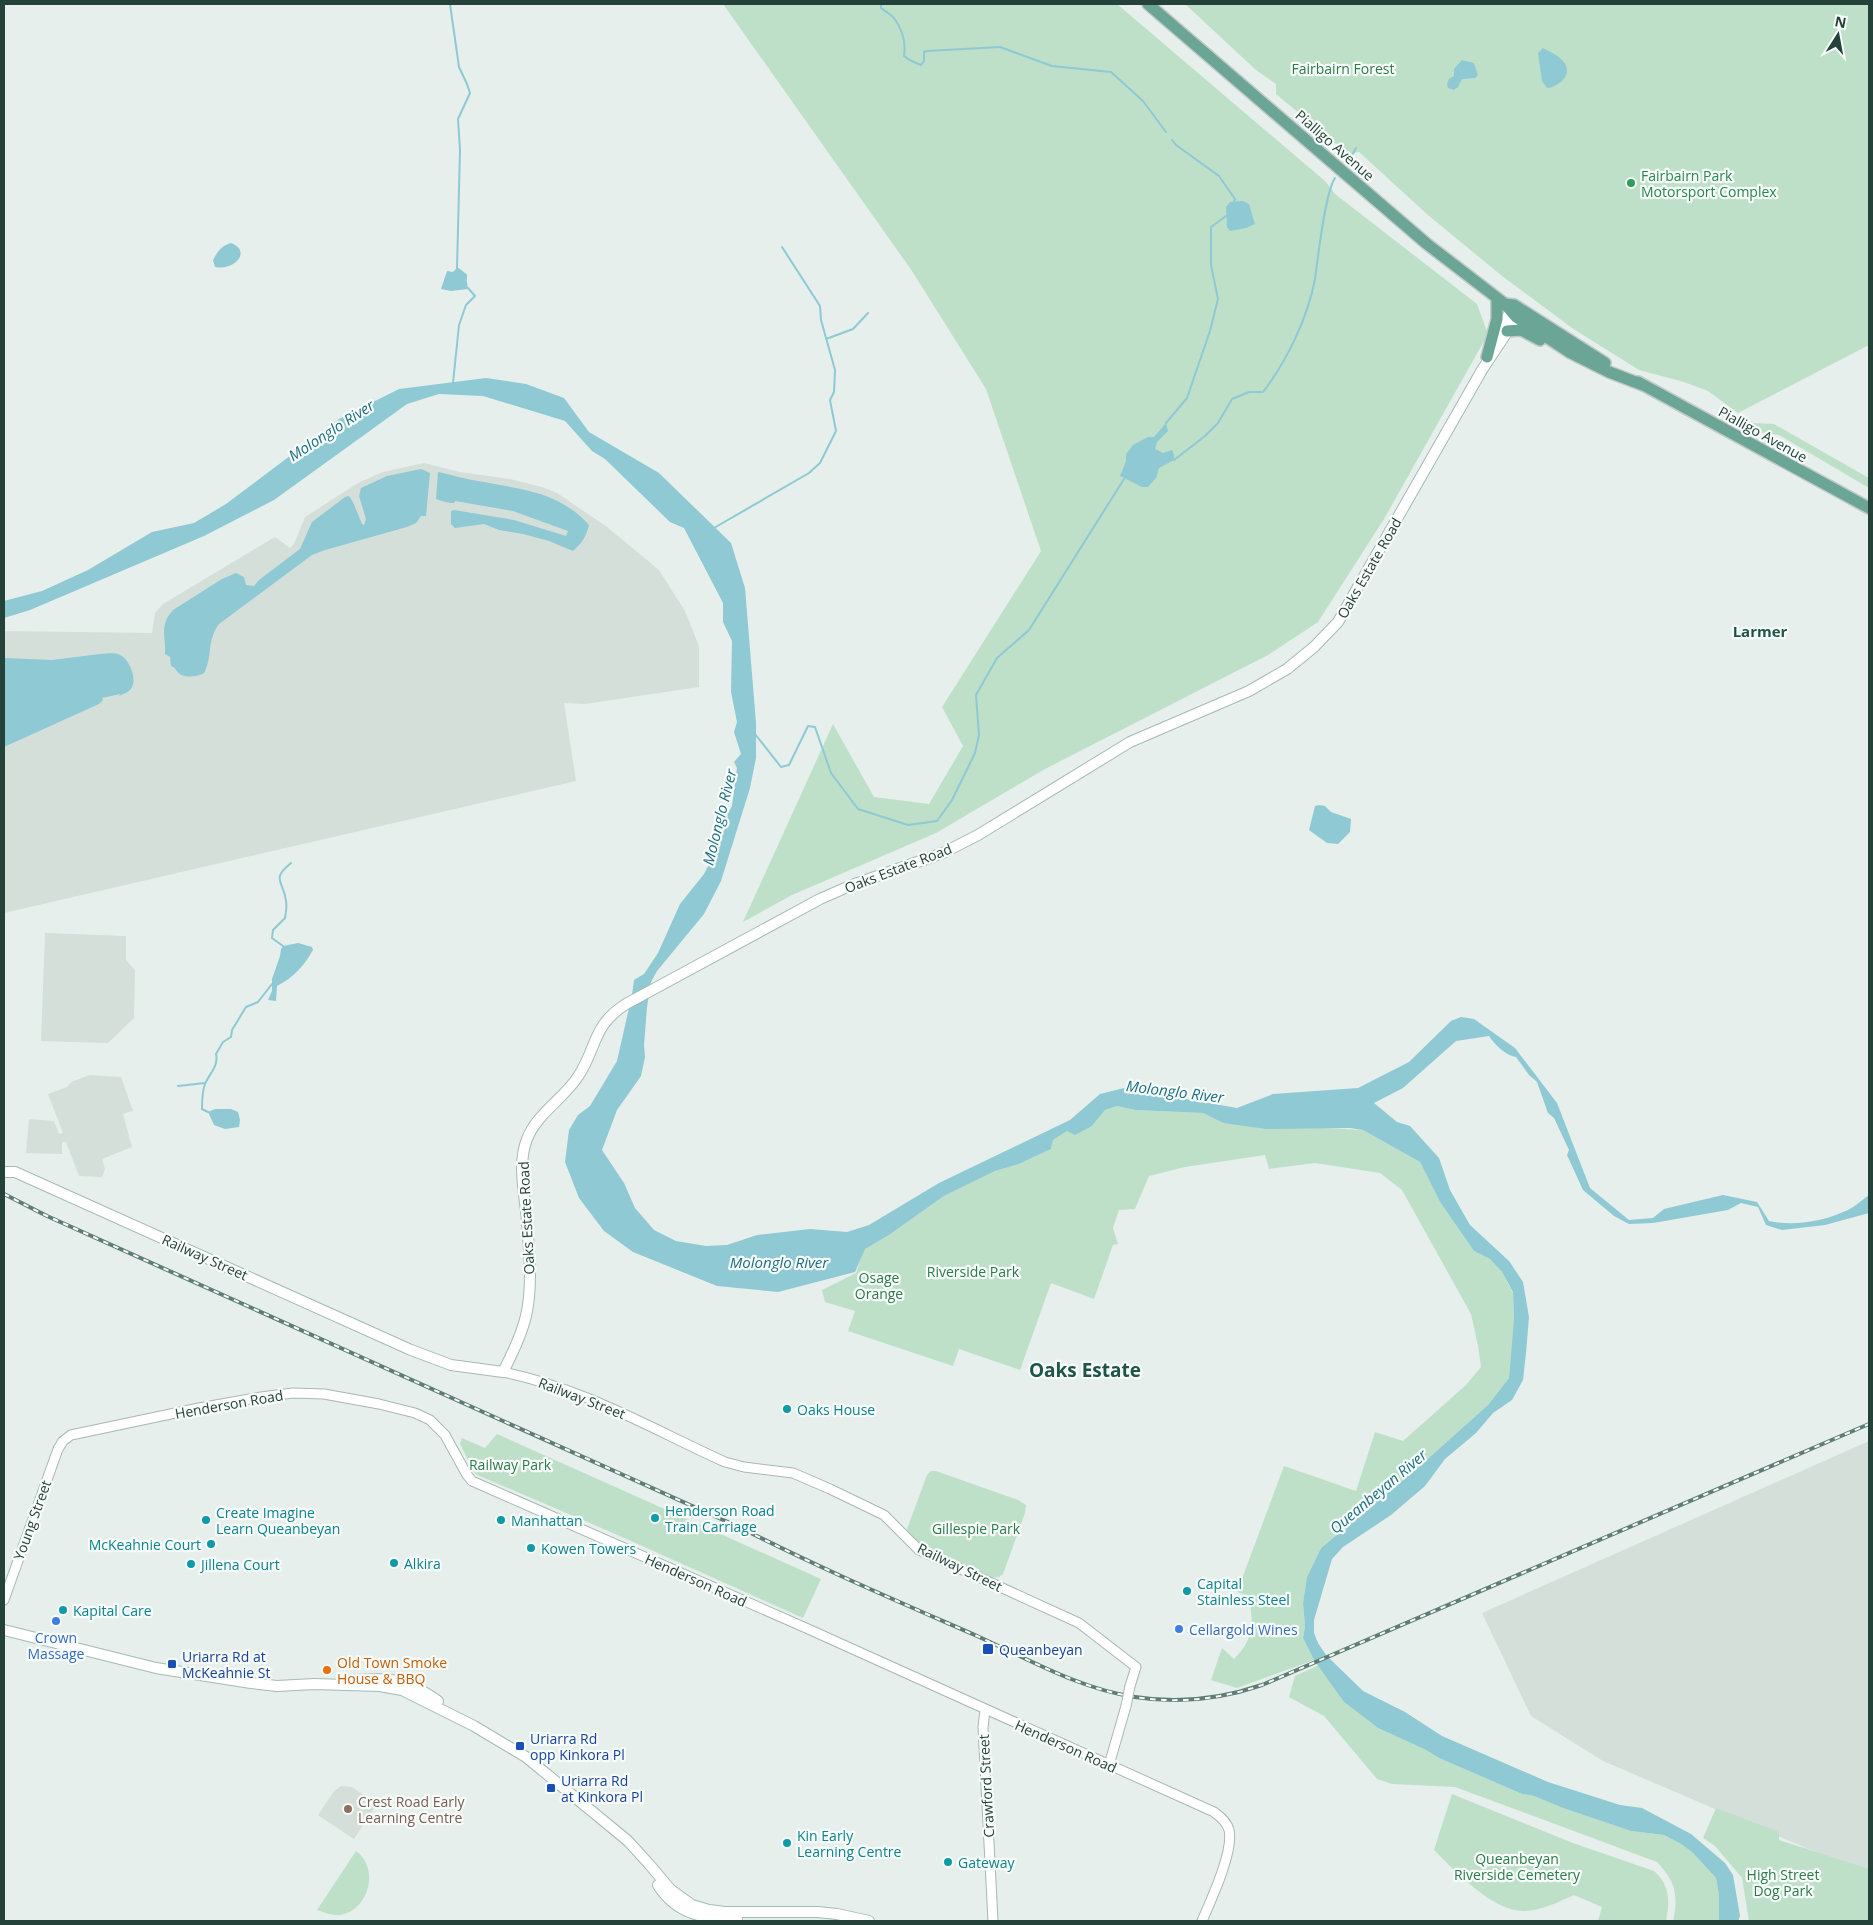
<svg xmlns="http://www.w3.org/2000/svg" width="1873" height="1925" viewBox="0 0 1873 1925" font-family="'Open Sans',sans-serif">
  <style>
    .built { fill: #d4dfda }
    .green { fill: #bfe0c8 }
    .water { fill: #8ec9d4 }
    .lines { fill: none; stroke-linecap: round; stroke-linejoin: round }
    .stream { stroke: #8ec9d4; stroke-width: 2 }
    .tertiary-casing { stroke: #a8b8b2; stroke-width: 11 }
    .secondary-casing { stroke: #a4bbb3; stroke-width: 12 }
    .primary-casing { stroke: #c2cac8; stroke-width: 14 }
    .tertiary { stroke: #fff; stroke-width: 9 }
    .secondary { stroke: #fff; stroke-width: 10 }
    .primary { stroke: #6aa596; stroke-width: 11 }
    .rail-casing { stroke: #5f7d75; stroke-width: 4 }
    .rail { stroke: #f7fbf9; stroke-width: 2; stroke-dasharray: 5.5; stroke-linecap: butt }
    .tertiary-bridge-casing { stroke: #a8b8b2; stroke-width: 11; stroke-linecap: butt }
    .tertiary-bridge { stroke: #fff; stroke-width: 9 }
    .leisure-dot { fill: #2e9e5b; stroke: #f7fbf9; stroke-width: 2 }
    .culture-dot { fill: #0f9aa8; stroke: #f7fbf9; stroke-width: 2 }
    .shop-dot { fill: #3f7fe0; stroke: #f7fbf9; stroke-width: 2 }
    .transit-dot { fill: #1a4fb4; stroke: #f7fbf9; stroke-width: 2 }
    .food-dot { fill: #e8710a; stroke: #f7fbf9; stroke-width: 2 }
    .education-dot { fill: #8d6e63; stroke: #f7fbf9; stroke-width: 2 }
    .labels { text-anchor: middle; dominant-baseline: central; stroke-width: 4.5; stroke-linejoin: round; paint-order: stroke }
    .park-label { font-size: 14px; fill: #2d7a4b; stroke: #f7fbf9 }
    .street-label { font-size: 14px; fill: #24423a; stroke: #f7fbf9 }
    .leisure-label { font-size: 14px; fill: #27864d; stroke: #f7fbf9; text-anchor: start }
    .culture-label { font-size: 14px; fill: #0d838f; stroke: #f7fbf9; text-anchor: start }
    .shop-label { font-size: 14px; fill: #366cbe; stroke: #f7fbf9; text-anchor: start }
    .transit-label { font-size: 14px; fill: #164399; stroke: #f7fbf9; text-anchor: start }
    .food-label { font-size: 14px; fill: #c56008; stroke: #f7fbf9; text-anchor: start }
    .education-label { font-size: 14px; fill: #785e54; stroke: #f7fbf9; text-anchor: start }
    .water-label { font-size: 15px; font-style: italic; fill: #1c6f80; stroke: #f7fbf9 }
    .neighbourhood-label { font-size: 15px; font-weight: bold; fill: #1f5548; stroke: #f7fbf9 }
    .district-label { font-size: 19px; font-weight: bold; fill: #1f5548; stroke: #f7fbf9 }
  </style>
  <rect width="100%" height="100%" fill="#e6efeb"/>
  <path class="built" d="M424,463L460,472L510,479L542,487L557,493L607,527L659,570L685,611L699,646V687L585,704L564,703L576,781L4,913V631L152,633L155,613L163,604L275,537L290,548L294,544L305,517L358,483L383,472Z
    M45,933L126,936V960L135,970L134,1018L108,1043L41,1041Z
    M90,1075L121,1077L133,1111L123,1114L132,1147L102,1159L105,1169L102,1177L79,1176L66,1142H62V1154L26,1153L29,1119L54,1121L59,1134L63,1133L48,1094L67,1087L71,1082Z
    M1869,1441V1875L1603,1761L1531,1716L1482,1613Z
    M341,1786L352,1787L377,1804L354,1839L318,1815L334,1791Z"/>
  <path class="green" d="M723,4H1117L1325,181L1335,194L1477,304L1488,334L1384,519L1318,622L1268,655L1045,769L936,833L792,895L743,922L833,724L874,797L929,804L963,746L942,707L1041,551L986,389L912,271Z
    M1185,4H1869V345L1738,413L1708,391L1684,382L1639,370L1572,328L1502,276L1428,215L1359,152L1348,154L1276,94V84L1256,70Z
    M1751,423L1774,424L1869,478V488L1779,435L1751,431Z
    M1117,1106L1135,1110L1203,1113L1223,1123L1363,1130L1420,1162L1440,1202L1474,1251L1490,1259L1502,1272L1513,1293L1514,1317L1509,1378L1488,1405L1412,1473L1321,1548L1307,1577L1303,1603L1305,1626L1303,1638L1314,1660L1237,1688L1211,1680L1222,1648L1234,1659C1255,1638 1253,1624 1249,1596L1237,1592L1284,1466L1356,1491L1375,1432L1403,1441L1466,1385L1481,1367L1478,1346L1471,1314L1402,1190L1380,1173L1315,1163L1269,1169L1265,1155L1185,1167L1149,1176L1135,1209L1119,1210L1113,1228L1118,1244L1113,1245L1094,1299L1051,1283L1020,1370L959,1349L953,1366L848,1331L855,1311L825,1302L822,1290L856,1273L864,1249L889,1235L944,1196L995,1171L1019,1164L1051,1149L1053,1140L1067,1131L1092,1126L1105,1110Z
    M497,1434L821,1579L803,1618L613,1533L475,1474L460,1444L462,1438L485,1448Z
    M931,1471H936L1018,1500L1026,1505L1025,1513L1003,1574L999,1577L991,1578L924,1548L909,1536L907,1529L927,1475Z
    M1319,1665L1344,1702L1378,1728L1426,1750L1439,1758L1522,1794L1534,1796L1563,1808L1631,1831L1664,1835L1681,1844L1692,1852L1716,1878L1719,1895V1921H1673C1679,1895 1675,1881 1657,1862L1455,1787L1392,1784L1377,1779L1324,1716L1289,1697L1295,1676Z
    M1452,1794L1573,1843L1654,1871C1670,1885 1670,1902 1666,1921H1598L1602,1907L1574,1895C1558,1902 1543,1910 1526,1911C1494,1913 1455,1871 1434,1850Z
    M1716,1808L1779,1832V1840L1869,1869V1921H1749L1742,1878L1715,1846L1703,1838Z
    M356,1851C380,1868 369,1911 340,1915C332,1916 324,1912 317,1910Z"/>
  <path class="water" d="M1543,48C1550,52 1558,55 1563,61C1574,73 1560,87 1547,88L1542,81L1538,53Z
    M1462,60L1474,63L1478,75L1475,78L1462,79L1458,87L1454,90L1448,88L1447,84L1449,79L1454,76V69Z
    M1243,201L1249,204L1255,224L1246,228L1230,231L1227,227L1226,207L1230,202Z
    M231,243C252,251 235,271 215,267L213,260C218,251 221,246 231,243Z
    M457,268L466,275L468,289L451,291L441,289L447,271L453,272Z
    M486,378L526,384L564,398L589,432L659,473L731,543L745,588L756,723V758L750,788L721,881L704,914L657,971L651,982L647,1007L644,1045L645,1057L641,1076L617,1110L602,1150L624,1183L635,1208L654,1230L676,1241L706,1246L727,1245L757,1235L810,1229L847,1232L869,1225L939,1183L1070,1120L1100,1094L1124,1088L1237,1108L1273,1094L1358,1088L1409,1062L1451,1021L1461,1017L1474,1019L1515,1048L1557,1103L1590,1188L1629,1220L1653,1218L1664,1209L1723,1195L1757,1202L1769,1221C1792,1226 1821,1222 1843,1212C1852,1209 1861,1201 1869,1195V1213L1825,1225L1782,1230L1766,1225L1758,1207L1741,1203L1728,1210L1653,1223L1629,1224L1614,1216L1583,1190L1567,1155L1569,1150L1554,1118L1548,1113L1537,1082L1529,1075L1516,1057C1505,1055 1495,1045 1489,1036L1456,1041L1403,1088L1374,1103L1397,1122L1410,1126L1439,1158L1450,1190L1470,1225L1509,1261L1523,1282L1529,1317L1526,1353L1523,1380L1512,1400L1493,1413L1476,1433L1445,1459L1425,1486L1391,1515L1343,1547L1332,1559L1314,1620V1633L1318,1643L1326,1655L1363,1691L1405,1712L1442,1736L1548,1782L1620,1805L1642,1808L1691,1834L1725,1863L1733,1875L1740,1916L1738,1921H1719V1895L1716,1878L1692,1852L1681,1844L1664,1835L1631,1831L1563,1808L1534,1796L1522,1794L1439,1758L1426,1750L1378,1728L1344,1702L1314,1660L1303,1638L1305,1626L1303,1603L1307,1577L1321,1548L1412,1473L1488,1405L1509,1378L1514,1317L1513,1292L1502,1272L1490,1259L1474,1251L1440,1202L1420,1162L1363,1130L1350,1128L1266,1129L1223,1123L1203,1113L1135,1110L1117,1106L1105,1110L1092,1126L1075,1135L1067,1131L1053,1140L1051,1149L1019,1164L995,1171L944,1196L889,1235L865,1249L855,1272L778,1292L717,1286L633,1252L604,1231L579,1198L565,1162L569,1130L578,1115L590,1106L617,1061L632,995L634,980L644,974L658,953L680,904L704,874L713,857L717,834L732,806L737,768L734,762L741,754L734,732L737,722L731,692L732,641L723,622V603L684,528L670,522L605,459L592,451L565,421L483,396L439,394L407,404L274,500L204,536L30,610L4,618V601L42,591L88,570L152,532L194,523L226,504L339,419L399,389Z
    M1166,423L1168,431L1157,442L1155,449L1163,453L1172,450L1174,455V460L1159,468L1156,478L1148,487H1142L1120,476L1126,461V454L1133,445L1148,437H1154Z
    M421,469L430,473L426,516H421L416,523L407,527L325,550L312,555L219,624C206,642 213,657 204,673C198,677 186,678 180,674C176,671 176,668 171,666L170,657L165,654C166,637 159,625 173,610L222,579L236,573L244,577L246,585L254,586L259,580L300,549L312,522L345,497L349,496L353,502L362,524L364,525L366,519L359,496L361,488L387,476Z
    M438,472C453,475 468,480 484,482C525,490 559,492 589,525C586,537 582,543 573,551L549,541L523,534L499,530L484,524L455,528L451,524V511L454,510L514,520L566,536L568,531L513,511L455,501L454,503C447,503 442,501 436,499Z
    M100,654C106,654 114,652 120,655C129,659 137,678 132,687C130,692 123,694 119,696L120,694L102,698L103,700L99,704L4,747V658L52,660Z
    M1319,805L1325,806L1331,812L1351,819L1350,832L1338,844L1327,843L1309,830L1315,806Z
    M298,943L312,947L313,950C304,966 293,978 277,986L276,1001L268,1000L272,991V979L280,956L281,949L283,946Z
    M215,1109H231L238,1112L240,1120L239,1127L225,1129L214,1125L208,1112Z"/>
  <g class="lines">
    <path class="stream" d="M450,4L459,67L467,84L470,93L458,119L460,150L457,268L466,275V279
      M881,4V8C885,11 890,14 894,18C902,29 906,43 904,56C908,60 916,63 921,65L924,61V52L927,51L1000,47L1052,66L1111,72L1143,101L1166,132
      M1172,140L1176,145L1219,176L1235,199L1234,202
      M1350,159L1356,148
      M826,339L853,329L868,313
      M453,383L459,325L466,305L475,296L468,288
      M1166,423L1187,398L1210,331L1218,299L1211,265V227L1226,216
      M1174,460L1205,436L1218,423L1232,399L1249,392H1263C1287,361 1308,317 1315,279C1318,258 1325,192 1335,178
      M714,528L809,473L820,463L836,431L830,400L834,392L835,370L821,320L820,306L782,247
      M755,734L781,767L789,765L808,726L815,727L831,773L858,809L908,825L937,821L952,800L975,753L979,735L976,695L997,658L1029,630L1124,479
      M283,946L272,938L273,930L285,918C286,913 287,906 286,901C284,881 270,880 291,863
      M178,1086L205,1083
      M208,1112L202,1109C202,1100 202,1092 205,1084C209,1074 219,1066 216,1054L223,1042L231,1037L232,1030L246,1007L258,1002L272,984"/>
    <g class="tertiary-casing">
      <path id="tertiary" d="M503,1372C583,1388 652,1429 725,1462L744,1467L793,1473L830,1489L884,1515L919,1550L1079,1623L1136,1667L1130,1686
        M4,1600L58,1449L63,1441L71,1435L199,1408L261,1397L293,1393L324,1394L379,1404L415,1413L430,1420L445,1435L467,1475L472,1481L806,1628L1214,1812C1221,1817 1227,1822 1229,1830C1234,1851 1211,1900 1202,1921
        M985,1710L983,1727L993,1921
        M1109,1765L1126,1706"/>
    </g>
    <g class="secondary-casing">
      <path id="secondary" d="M1495,339L1514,305
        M4,1172H15L411,1350L451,1365L503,1372C512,1354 521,1336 526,1316C533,1285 529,1252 527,1221C525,1195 517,1164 527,1139C537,1113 565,1098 579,1075C598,1045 592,1026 626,1004L820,899L852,885L943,853L978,835L1130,742L1249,691L1287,669L1314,647L1338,622L1482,370L1521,311
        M4,1630L156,1668L251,1683L277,1686L314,1684L380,1686L402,1690L474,1726L526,1757L628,1841L649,1864L670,1889L692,1905L709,1910L725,1912H818L837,1914L869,1921
        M353,1680C393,1678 405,1678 438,1701
        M658,1885C676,1914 706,1920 737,1919"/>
    </g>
    <g class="primary-casing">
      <path id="primary" d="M1148,4L1427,244L1505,304L1516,317L1569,352L1609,372L1643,385
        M1505,304L1514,305L1605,363
        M1507,331L1521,330L1540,340
        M1487,357L1497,319V298
        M1638,382L1869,508"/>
    </g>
    <use href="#tertiary" class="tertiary"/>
    <use href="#secondary" class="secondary"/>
    <use href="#primary" class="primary"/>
    <g class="rail-casing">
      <path id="rail" d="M4,1194L47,1216L739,1527C817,1567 897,1601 977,1636C1028,1659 1080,1689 1135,1697C1179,1704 1221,1699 1262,1685L1869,1424"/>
    </g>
    <use href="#rail" class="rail"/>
    <g class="tertiary-bridge-casing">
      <path id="tertiary-bridge" d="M1126,1706L1130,1686"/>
    </g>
    <use href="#tertiary-bridge" class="tertiary-bridge"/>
  </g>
  <circle class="leisure-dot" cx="1631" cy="183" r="5"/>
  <g class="culture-dot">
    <circle cx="787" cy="1409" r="5"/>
    <circle cx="655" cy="1518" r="5"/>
    <circle cx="206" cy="1520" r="5"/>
    <circle cx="501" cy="1520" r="5"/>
    <circle cx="211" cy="1544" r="5"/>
    <circle cx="531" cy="1548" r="5"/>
    <circle cx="394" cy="1563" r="5"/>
    <circle cx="191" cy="1564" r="5"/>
    <circle cx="1187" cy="1591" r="5"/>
    <circle cx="63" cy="1610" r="5"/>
    <circle cx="787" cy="1843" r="5"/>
    <circle cx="948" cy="1862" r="5"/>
  </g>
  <g class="shop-dot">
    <circle cx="56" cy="1621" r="5"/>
    <circle cx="1179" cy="1629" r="5"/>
  </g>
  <g class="transit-dot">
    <rect x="982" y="1643" width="12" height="12" rx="2.5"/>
    <rect x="167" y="1659" width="10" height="10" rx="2.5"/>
    <rect x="515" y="1741" width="10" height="10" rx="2.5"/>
    <rect x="546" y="1783" width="10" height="10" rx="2.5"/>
  </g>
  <circle class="food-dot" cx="327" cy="1670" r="5"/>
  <circle class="education-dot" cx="348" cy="1809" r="5"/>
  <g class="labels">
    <g class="park-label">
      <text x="1343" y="68">Fairbairn Forest</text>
      <text x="973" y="1271">Riverside Park</text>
      <text x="879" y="1277">Osage<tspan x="879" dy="16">Orange</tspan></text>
      <text x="510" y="1464">Railway Park</text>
      <text x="976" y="1528">Gillespie Park</text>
      <text x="1517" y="1858">Queanbeyan<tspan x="1517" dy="16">Riverside Cemetery</tspan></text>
      <text x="1783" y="1874">High Street<tspan x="1783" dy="16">Dog Park</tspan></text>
    </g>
    <g class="street-label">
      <text transform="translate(1335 145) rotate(41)">Pialligo Avenue</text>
      <text transform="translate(1763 434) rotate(29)">Pialligo Avenue</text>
      <text transform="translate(1369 568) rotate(-60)">Oaks Estate Road</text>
      <text transform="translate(898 868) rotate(-21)">Oaks Estate Road</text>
      <text transform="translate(526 1218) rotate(-93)">Oaks Estate Road</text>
      <text transform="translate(205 1257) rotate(24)">Railway Street</text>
      <text transform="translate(582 1398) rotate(21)">Railway Street</text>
      <text transform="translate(229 1404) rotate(-10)">Henderson Road</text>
      <text transform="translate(32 1520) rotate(-70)">Young Street</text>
      <text transform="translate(960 1567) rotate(26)">Railway Street</text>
      <text transform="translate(696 1580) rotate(24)">Henderson Road</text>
      <text transform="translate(1066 1746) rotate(24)">Henderson Road</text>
      <text transform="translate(986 1786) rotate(-93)">Crawford Street</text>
    </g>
    <g class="leisure-label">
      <text x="1641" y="175">Fairbairn Park<tspan x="1641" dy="16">Motorsport Complex</tspan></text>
    </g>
    <g class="culture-label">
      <text x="797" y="1409">Oaks House</text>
      <text x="665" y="1510">Henderson Road<tspan x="665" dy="16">Train Carriage</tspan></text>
      <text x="216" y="1512">Create Imagine<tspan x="216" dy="16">Learn Queanbeyan</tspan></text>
      <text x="511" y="1520">Manhattan</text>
      <text x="201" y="1544" text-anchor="end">McKeahnie Court</text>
      <text x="541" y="1548">Kowen Towers</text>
      <text x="404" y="1563">Alkira</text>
      <text x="201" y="1564">Jillena Court</text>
      <text x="1197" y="1583">Capital<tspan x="1197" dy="16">Stainless Steel</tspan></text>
      <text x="73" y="1610">Kapital Care</text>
      <text x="797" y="1835">Kin Early<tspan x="797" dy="16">Learning Centre</tspan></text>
      <text x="958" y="1862">Gateway</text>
    </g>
    <g class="shop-label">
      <text x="1189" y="1629">Cellargold Wines</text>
      <text x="56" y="1637" text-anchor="middle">Crown<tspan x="56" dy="16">Massage</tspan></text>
    </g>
    <g class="transit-label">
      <text x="999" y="1649">Queanbeyan</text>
      <text x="182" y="1656">Uriarra Rd at<tspan x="182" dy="16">McKeahnie St</tspan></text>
      <text x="530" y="1738">Uriarra Rd<tspan x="530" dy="16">opp Kinkora Pl</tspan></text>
      <text x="561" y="1780">Uriarra Rd<tspan x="561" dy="16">at Kinkora Pl</tspan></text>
    </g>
    <g class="food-label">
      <text x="337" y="1662">Old Town Smoke<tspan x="337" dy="16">House &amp; BBQ</tspan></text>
    </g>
    <g class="education-label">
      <text x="358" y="1801">Crest Road Early<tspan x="358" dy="16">Learning Centre</tspan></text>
    </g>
    <g class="water-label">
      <text transform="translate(331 430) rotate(-33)">Molonglo River</text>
      <text transform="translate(719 817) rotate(-76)">Molonglo River</text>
      <text transform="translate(1175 1091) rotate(7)">Molonglo River</text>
      <text x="779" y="1262">Molonglo River</text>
      <text transform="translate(1378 1491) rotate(-40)">Queanbeyan River</text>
    </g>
    <g class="neighbourhood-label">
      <text x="1760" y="631">Larmer</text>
    </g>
    <g class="district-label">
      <text x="1085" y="1370">Oaks Estate</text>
    </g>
  </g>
  <rect width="1873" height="1925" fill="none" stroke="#24423a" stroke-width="10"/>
  <g transform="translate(1838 35) rotate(11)" stroke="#f7fbf9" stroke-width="4" paint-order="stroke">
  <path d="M0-4L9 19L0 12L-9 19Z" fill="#24423a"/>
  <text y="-8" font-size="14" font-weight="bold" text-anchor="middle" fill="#24423a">N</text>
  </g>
</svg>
